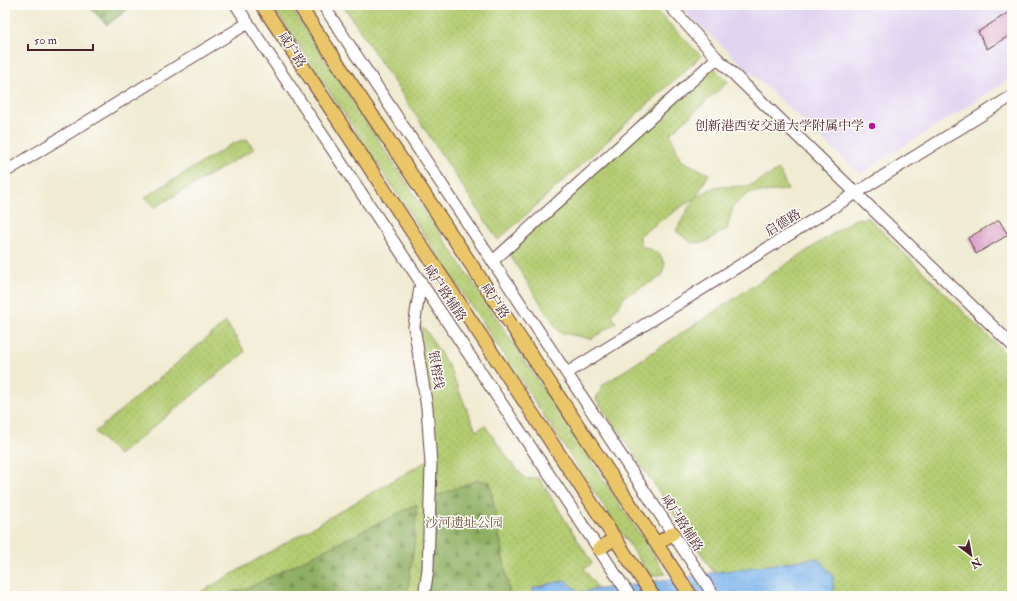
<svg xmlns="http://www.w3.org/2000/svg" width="1017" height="601" viewBox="0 0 1017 601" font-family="'IM FELL Double Pica','Noto Serif SC',serif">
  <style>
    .built { fill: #e1d4f3 }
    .grass { fill: url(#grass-dots); stroke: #7f764e }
    .forest { fill: url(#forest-firs); stroke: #6c6848 }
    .water { fill: url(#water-ripples); stroke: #646a8c }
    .building { fill: url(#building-back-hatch) }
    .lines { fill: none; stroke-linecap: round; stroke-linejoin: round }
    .minor-casing { stroke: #633e44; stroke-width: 13 }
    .major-casing { stroke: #633e44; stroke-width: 15 }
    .minor { stroke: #fff; stroke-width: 11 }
    .major { stroke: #ebc669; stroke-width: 13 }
    .poi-dot { fill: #b5179e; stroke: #fdfcf7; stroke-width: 1.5 }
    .labels { text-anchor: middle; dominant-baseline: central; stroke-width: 3; stroke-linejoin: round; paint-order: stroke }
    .street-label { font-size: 13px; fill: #4a1f2b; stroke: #fdfcf7 }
    .poi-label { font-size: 13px; fill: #4a1f2b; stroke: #fdfcf7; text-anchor: end }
    .park-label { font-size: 13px; fill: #6a5340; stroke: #fdfcf7 }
  </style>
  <defs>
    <pattern id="grass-dots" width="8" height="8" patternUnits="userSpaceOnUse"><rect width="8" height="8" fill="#b4cd72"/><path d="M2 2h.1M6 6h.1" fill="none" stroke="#9cb063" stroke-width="1.8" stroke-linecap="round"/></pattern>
    <pattern id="forest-firs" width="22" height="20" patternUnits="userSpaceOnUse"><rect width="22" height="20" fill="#8fb064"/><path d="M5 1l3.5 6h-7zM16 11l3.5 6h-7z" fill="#778f53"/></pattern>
    <pattern id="water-ripples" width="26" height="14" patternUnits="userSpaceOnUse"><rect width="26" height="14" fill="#7eb5ed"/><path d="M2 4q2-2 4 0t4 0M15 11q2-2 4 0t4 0" fill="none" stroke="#6993c0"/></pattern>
    <pattern id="building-back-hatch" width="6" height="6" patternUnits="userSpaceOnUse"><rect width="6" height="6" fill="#e2abd2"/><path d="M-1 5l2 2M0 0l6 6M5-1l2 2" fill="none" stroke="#b98bab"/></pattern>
  </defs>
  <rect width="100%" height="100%" fill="#fdfcf7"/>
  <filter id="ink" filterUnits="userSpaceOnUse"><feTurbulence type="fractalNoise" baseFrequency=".025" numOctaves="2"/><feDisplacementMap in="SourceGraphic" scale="8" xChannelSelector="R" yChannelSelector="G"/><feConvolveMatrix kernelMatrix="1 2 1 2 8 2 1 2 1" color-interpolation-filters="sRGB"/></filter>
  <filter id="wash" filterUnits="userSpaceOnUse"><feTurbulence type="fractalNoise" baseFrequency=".012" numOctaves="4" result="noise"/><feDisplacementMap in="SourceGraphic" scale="16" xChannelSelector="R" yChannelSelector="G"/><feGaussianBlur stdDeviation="0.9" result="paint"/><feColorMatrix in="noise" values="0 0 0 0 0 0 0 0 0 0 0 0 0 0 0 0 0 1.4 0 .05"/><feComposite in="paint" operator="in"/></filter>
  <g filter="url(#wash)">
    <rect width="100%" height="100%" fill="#f0ebd2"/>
    <path class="built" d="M678,5H1012V78L860,174Z"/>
    <path class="grass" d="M272,5H289L666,574L650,576Z
      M343,5H616L620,12L634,5H651L701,56L498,240Z
      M707,61L728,82L670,134L681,160L709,174L696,197L715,187L749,186L779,170L788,190L749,193L733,206L727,229L705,242L692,243L676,231L694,198L640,235V245L658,253L665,263L661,277L626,295L612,315L616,323L591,339L559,332L504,246Z
      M247,139L254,149L155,207L145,197L234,143Z
      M869,218L1012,360V596H730L596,399L603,385L855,219Z
      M226,322L245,352L119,455L95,432Z
      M417,325L425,329L449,367L476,431L485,426L515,468H516L525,479L539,478L592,563L584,569L603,596H194L432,458Z"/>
    <path class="forest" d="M87,5H121L127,10L107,25Z
      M477,480L490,482L510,596H422L433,497Z
      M417,504L414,547L407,596H218L248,588Z"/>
    <path class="water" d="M817,558L825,566L833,576L834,596H534L533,588L566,580L579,592Z"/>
    <g id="blocks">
      <path class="building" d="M1012,10V34L987,49L978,32Z
        M999,220L1008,235L976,254L968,238Z"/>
    </g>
  </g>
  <g filter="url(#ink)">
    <use href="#blocks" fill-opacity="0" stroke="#633e44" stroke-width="1"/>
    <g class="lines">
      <g class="minor-casing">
        <path id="minor" d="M236,5L630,596
          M323,5L714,596
          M669,5L717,58L1012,345
          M5,172L248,23
          M493,261L717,58
          M421,281L414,326L427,408L431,464L428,569L424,596
          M567,373L1012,96"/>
      </g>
      <g class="major-casing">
        <path id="major" d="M262,5L653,596
          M299,5L691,596
          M657,544L673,533
          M599,549L615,538"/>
      </g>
      <use href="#minor" class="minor"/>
      <use href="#major" class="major"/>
    </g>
  </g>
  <circle class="poi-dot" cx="872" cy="126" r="4"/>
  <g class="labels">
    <g class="street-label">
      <text transform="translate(292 50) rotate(57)">咸户路</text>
      <text transform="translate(783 223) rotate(-32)">启德路</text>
      <text transform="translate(445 293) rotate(56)">咸户路辅路</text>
      <text transform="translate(495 301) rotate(56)">咸户路</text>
      <text transform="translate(436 370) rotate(81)">银榕线</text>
      <text transform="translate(682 523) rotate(57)">咸户路辅路</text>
    </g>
    <g class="poi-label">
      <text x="864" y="126">创新港西安交通大学附属中学</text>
    </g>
    <g class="park-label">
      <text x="464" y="523">沙河遗址公园</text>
    </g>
  </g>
  <rect width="1017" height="601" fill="none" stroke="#fdfcf7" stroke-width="20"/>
  <g transform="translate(971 555) rotate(148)" stroke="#fdfcf7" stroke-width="3" paint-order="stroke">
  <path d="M0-3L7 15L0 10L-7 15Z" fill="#4a1f2b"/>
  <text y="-6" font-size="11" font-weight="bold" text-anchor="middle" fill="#4a1f2b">N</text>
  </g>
  <path d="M28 44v6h65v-6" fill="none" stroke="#4a1f2b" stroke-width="2"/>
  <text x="34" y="44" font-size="12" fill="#4a1f2b" stroke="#fdfcf7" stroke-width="3" paint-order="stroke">50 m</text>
</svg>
